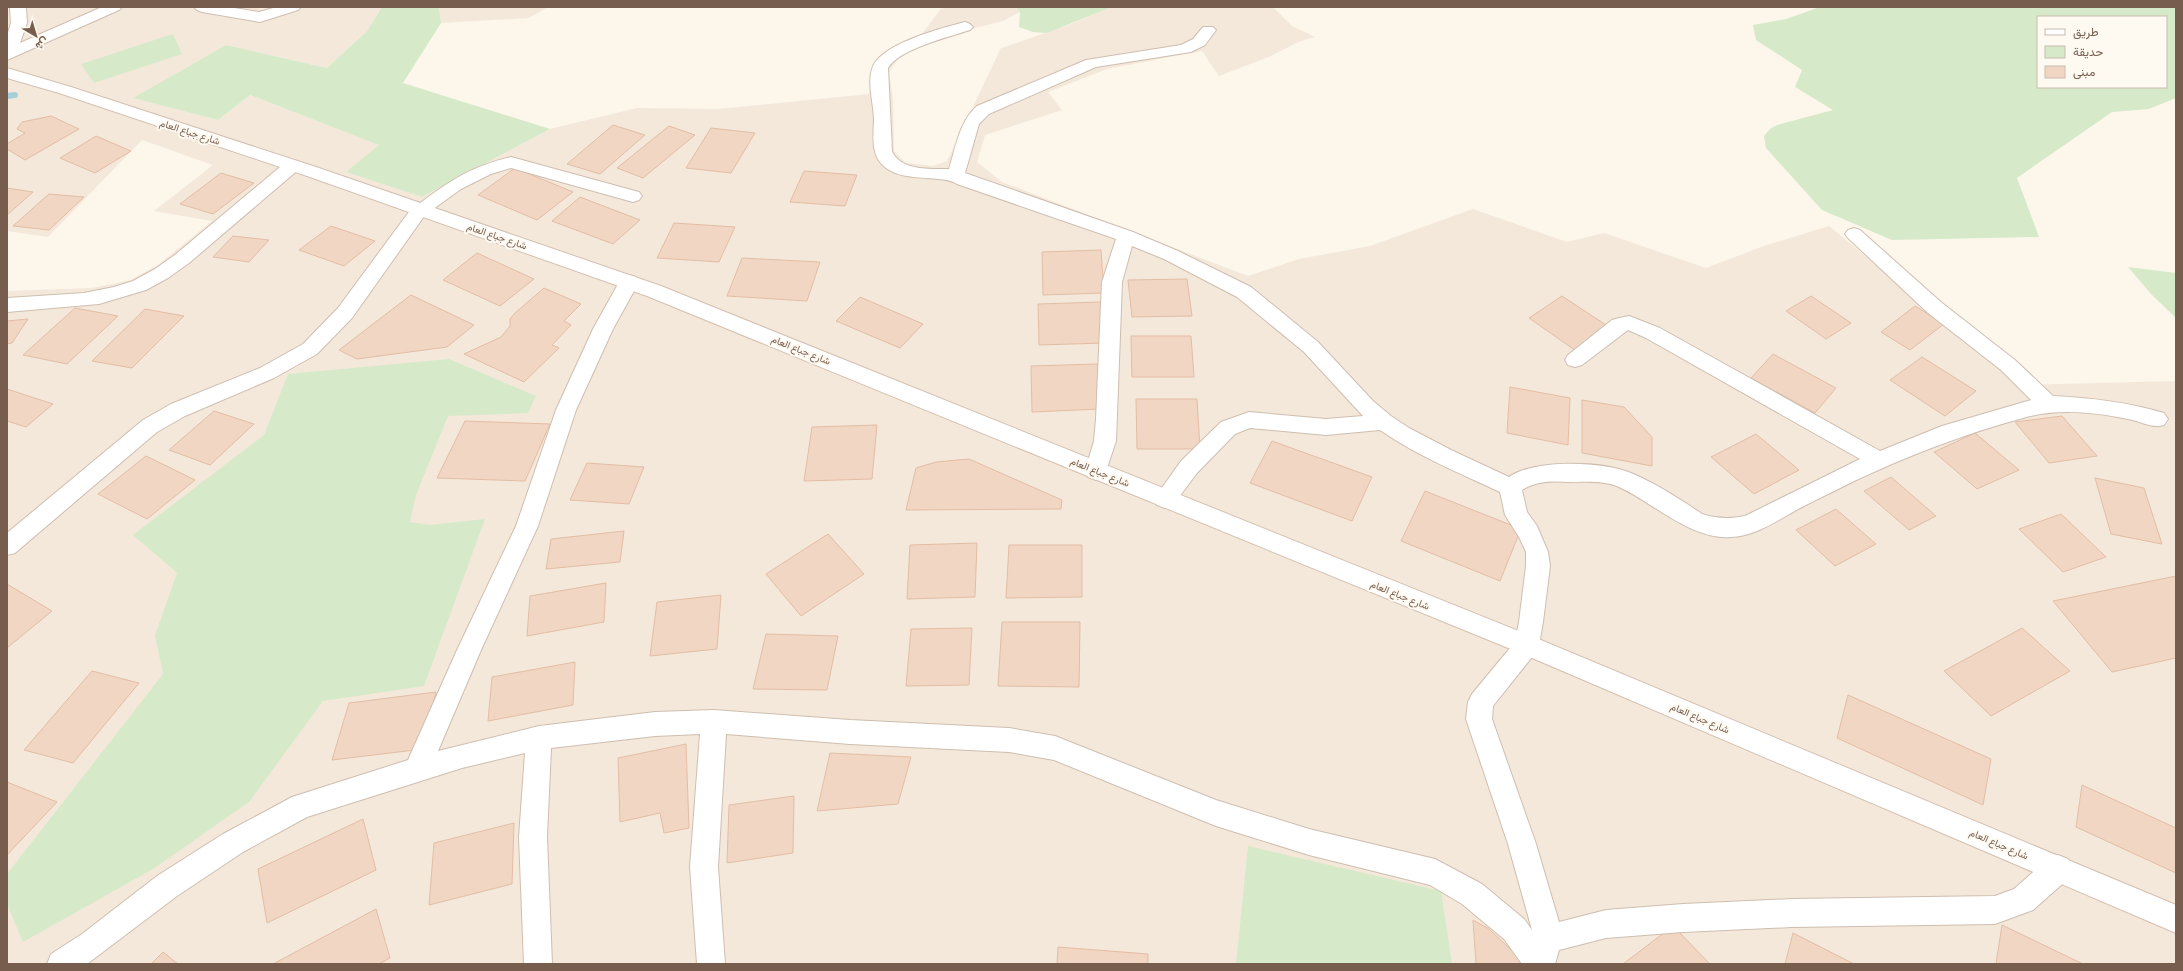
<svg xmlns="http://www.w3.org/2000/svg" width="2183" height="971" viewBox="0 0 2183 971" font-family="'Archivo Narrow',Vazirmatn,sans-serif">
  <style>
    .residential { fill: #f4e8da }
    .green { fill: #d6eac9; fill-rule: evenodd }
    .lines { fill: none; stroke-linecap: round; stroke-linejoin: round }
    .stream { stroke: #a6cfd7; stroke-width: 6 }
    .building { fill: #f1d6c4; stroke: #e3bda4 }
    .minor-casing { stroke: #cebeb0; stroke-width: 2 }
    .secondary-casing { stroke: #d4c0b0; stroke-width: 2 }
    .minor { fill: #fff; fill-rule: evenodd }
    .secondary { fill: #fff; fill-rule: evenodd }
    .labels { text-anchor: middle; dominant-baseline: central; stroke-width: 4; stroke-linejoin: round; paint-order: stroke }
    .street-label { font-size: 10px; fill: #775d4e; stroke: #fefaf2 }
  </style>
  <rect width="100%" height="100%" fill="#fcf6eb"/>
  <path class="residential" d="M7,7H248L263,9L268,7H382L367,31L327,68L226,45L134,98L218,120L250,95L380,145L346,172L422,197L550,129L637,108L718,109L869,94L877,59L920,36L941,9L947,7H1016L1020,12L1003,21L951,34L912,49L899,57L889,72L893,99L894,151L906,163L933,166L947,161L1001,48L1069,25L1112,7H1273L1292,26L1315,37L1298,42L1271,56L1219,76L1202,51L1107,69L1048,92L1062,110L985,135L977,162L1002,182L1248,276L1299,259L1370,246L1473,209L1567,242L1604,233L1706,268L1764,246L1829,226L2021,385L2176,381V964H7V291L92,288L131,280L158,265L212,221L154,211L213,165L142,140L48,237L7,231Z
    M439,7H548L529,18L441,23Z"/>
  <path class="green" d="M382,7H439L441,23L403,83L550,129L422,197L346,172L379,145L250,95L218,120L133,98L226,45L327,68L367,31Z
    M1016,7H1112L1047,33L1033,32L1019,27L1020,12Z
    M1820,7H2176V98L2149,109L2112,112L2017,178L2039,237L1892,240L1822,210L1766,148L1764,136L1770,129L1777,125L1833,110L1795,87L1802,70L1756,40L1753,25L1786,19ZM2038,17H2166V87H2038Z
    M173,34L182,54L94,83L81,64Z
    M2128,267L2176,273V318L2152,295Z
    M449,359L536,396L528,413L448,416L416,495L410,522L429,525L485,519L424,686L323,701L249,802L153,869L23,942L7,904V874L163,674L155,635L177,573L133,535L264,435L288,374Z
    M1248,846L1441,891L1452,964H1236Z"/>
  <g class="lines">
    <path class="stream" d="M7,96L15,95"/>
  </g>
  <path class="building" d="M51,116L79,129L25,160L7,149V144L25,133L17,129L22,122Z
    M613,125L645,135L600,174L567,164Z
    M669,126L695,135L643,178L617,168Z
    M711,128L755,133L731,173L686,168Z
    M96,136L131,151L95,173L60,158Z
    M515,168L573,192L537,220L478,195Z
    M804,171L857,175L845,206L790,202Z
    M221,173L254,183L213,214L180,204Z
    M7,188L33,192L7,215Z
    M49,194L84,197L49,230L13,226Z
    M580,197L640,220L613,244L552,221Z
    M674,223L735,227L719,262L657,258Z
    M331,226L375,241L344,266L299,250Z
    M233,236L269,240L249,262L213,257Z
    M1101,250L1104,293L1043,295L1042,252Z
    M477,253L534,279L500,306L443,280Z
    M742,258L820,262L807,301L727,296Z
    M1187,279L1192,316L1132,317L1128,280Z
    M544,288L581,304L564,321L571,325L552,345L559,348L524,382L464,354L501,337L510,326V319L515,313Z
    M411,295L474,325L447,347L357,359L339,350Z
    M1562,296L1609,327L1576,351L1529,318Z
    M1811,296L1851,323L1826,339L1786,311Z
    M860,297L923,324L900,348L836,321Z
    M1102,302L1105,343L1039,345L1038,304Z
    M1915,306L1944,324L1910,350L1881,332Z
    M75,308L118,316L67,364L23,355Z
    M145,309L184,316L132,368L92,361Z
    M28,319L12,343L7,344V321Z
    M1131,336H1191L1194,377H1132Z
    M1773,354L1836,388L1815,413L1751,378Z
    M1922,357L1976,391L1945,416L1890,380Z
    M1098,364L1100,409L1032,412L1031,366Z
    M1510,387L1570,398L1568,445L1507,433Z
    M7,389L53,404L26,427L7,421Z
    M1136,399H1197L1200,449H1137Z
    M1582,400L1624,407L1652,437V466L1582,453Z
    M214,411L254,424L210,465L169,450Z
    M2062,416L2097,456L2049,463L2015,422Z
    M465,421L550,424L525,481L437,478Z
    M877,425L872,479L804,481L812,427Z
    M1975,433L2019,470L1977,489L1934,452Z
    M1756,434L1799,470L1754,494L1711,457Z
    M1272,441L1372,477L1352,521L1250,483Z
    M146,456L195,480L147,519L98,494Z
    M969,459L1062,500L1061,509L906,510L916,468L936,462Z
    M587,463L644,467L629,504L570,500Z
    M1891,477L1936,516L1909,530L1864,491Z
    M2095,478L2144,488L2162,544L2111,534Z
    M1425,491L1521,529L1500,581L1401,541Z
    M1836,509L1876,544L1835,566L1796,530Z
    M2061,514L2106,557L2063,572L2019,529Z
    M624,531L620,562L546,569L551,539Z
    M828,534L864,574L801,616L766,574Z
    M977,543L975,597L907,599L910,545Z
    M1009,545H1082V597L1006,598Z
    M2176,576V658L2112,672L2053,601Z
    M606,583L604,622L527,636L530,596Z
    M7,584L52,611L7,648Z
    M721,595L717,649L650,656L657,602Z
    M1002,622H1080L1079,687L998,686Z
    M972,628L969,685L906,686L911,629Z
    M2022,628L2070,671L1991,716L1944,671Z
    M766,634L838,636L827,690L753,689Z
    M575,662L573,705L488,721L492,677Z
    M92,671L139,683L73,763L24,750Z
    M436,692L423,749L332,760L349,703Z
    M1848,695L1991,759L1983,805L1837,738Z
    M686,744L689,828L664,833L660,813L620,822L618,758Z
    M830,753L911,757L898,804L817,811Z
    M7,782L57,802L7,855Z
    M2082,785L2176,828V873L2076,827Z
    M794,796L793,853L727,863L729,805Z
    M363,819L376,870L267,923L258,869Z
    M514,823L512,884L429,905L434,843Z
    M376,909L390,958L379,964H273Z
    M1473,920L1489,929L1526,964H1476Z
    M2002,925L2083,964H1996Z
    M1673,926L1710,964H1623Z
    M1793,933L1854,964H1785Z
    M1058,947L1148,954V964H1057Z
    M163,952L178,964H151Z"/>
  <g class="lines">
    <g class="minor-casing">
      <path id="minor" d="M10,7H26L27,23L20,43L102,7H122L119,10L7,60V36L11,23Z
        M194,7H228L259,12L277,7H301L298,10L260,22L202,12L197,10Z
        M965,22L970,24L973,27L970,30C949,37 899,49 888,68L892,151C900,171 931,169 949,169C956,147 959,122 977,106L1086,60L1181,45L1193,39L1203,27H1213L1216,30L1205,45L1191,52L1096,67L989,114L979,124L965,173L1133,232L1178,251L1251,287L1318,342L1373,401L1391,416L1409,428L1451,450L1509,477C1535,459 1602,461 1631,473C1655,483 1680,499 1702,514C1717,519 1730,519 1745,516L1860,459L1646,338L1628,330L1582,365L1575,367L1568,365L1565,360L1568,355L1612,320L1619,318L1629,316L1660,328L1880,451L1942,426L2031,400L2001,370L1928,313L1848,238L1845,234L1848,230L1854,228L1860,230L1942,303L2015,360L2053,396C2092,398 2127,402 2164,413L2168,419L2164,425C2152,429 2141,421 2128,419C2093,412 2057,408 2023,418C1964,434 1907,456 1852,482C1835,491 1817,499 1800,508C1778,520 1756,536 1731,537C1691,540 1654,503 1619,487C1604,480 1584,482 1568,482C1552,481 1536,481 1522,490L1527,512L1537,526L1548,552L1550,566L1543,622L1539,645L1536,652L1493,706L1492,719L1536,844L1559,922L1606,910L1683,904L1792,899L1995,896L2014,889L2048,859L2058,855L2068,859L2072,869L2068,879L2033,910L1995,924L1792,927L1683,932L1606,938L1559,950L1555,964H1522L1504,939L1462,904L1430,885L1309,855L1216,826L1054,760L1009,752L850,744L726,734L718,867L725,964H697L690,867L700,734L655,736L551,748L547,837L552,964H524L519,837L525,753L462,768L307,817L243,852L177,896L87,964H47L51,954L82,934L157,876L223,834L292,797L408,760L457,650L516,526L556,410L593,329L622,277L629,275L636,277L639,282L613,329L576,410L538,526L481,650L438,751L539,726L655,712L714,710L850,720L1009,728L1055,736L1216,800L1309,829L1435,859L1482,884L1524,919L1532,930L1508,844L1466,719L1468,702L1472,694L1515,642L1519,622L1526,566V552L1519,537L1505,515L1500,492C1460,473 1417,456 1380,430L1326,435L1250,428L1235,434L1197,473L1173,505L1165,508L1157,505L1154,499L1181,461L1221,422L1249,412L1326,419L1363,416L1304,352L1237,297L1164,259L1132,246L1122,282L1116,441L1104,477L1096,480L1088,477L1085,471L1094,441L1096,419L1102,282L1116,239L957,184C943,174 906,183 886,168C871,157 873,138 874,121C874,104 867,84 872,69C879,44 942,28 965,22Z
        M511,157L639,192L642,196L639,200L633,202L511,168L491,174L461,189L425,215L352,318L317,354L274,378L185,416L157,432L15,553L7,555V533L143,420L171,404L260,368L303,344L338,308L414,205L419,204C450,180 473,166 511,157Z
        M292,161L298,162L301,166L298,170L189,263L168,278L146,290L99,304L7,312V298L84,293L114,287L133,281L155,269L176,254L286,162Z"/>
    </g>
    <g class="secondary-casing">
      <path id="secondary" d="M7,68L71,87L319,168L661,286L1536,638L2176,905V933L1518,652L647,296L307,176L59,93L7,78Z"/>
    </g>
    <use href="#minor" class="minor"/>
    <use href="#secondary" class="secondary"/>
  </g>
  <g class="labels">
    <g class="street-label">
      <text transform="translate(190 132) rotate(18)">شارع جباع العام</text>
      <text transform="translate(497 236) rotate(19)">شارع جباع العام</text>
      <text transform="translate(801 350) rotate(22)">شارع جباع العام</text>
      <text transform="translate(1100 472) rotate(22)">شارع جباع العام</text>
      <text transform="translate(1400 595) rotate(22)">شارع جباع العام</text>
      <text transform="translate(1700 718) rotate(23)">شارع جباع العام</text>
      <text transform="translate(1999 844) rotate(23)">شارع جباع العام</text>
    </g>
  </g>
  <rect width="2183" height="971" fill="none" stroke="#775d4e" stroke-width="16"/>
  <rect x="2037" y="16" width="130" height="72" fill="#fefaf2" stroke="#c8bbb0"/>
  <rect x="2045" y="29" width="20" height="6" fill="#ffffff" stroke="#c8bbb0"/>
  <text x="2073" y="36" font-size="12" fill="#775d4e">طريق</text>
  <rect x="2045" y="46" width="20" height="12" fill="#d6eac9" stroke="#c8bbb0"/>
  <text x="2073" y="56" font-size="12" fill="#775d4e">حديقة</text>
  <rect x="2045" y="66" width="20" height="12" fill="#f1d6c4" stroke="#c8bbb0"/>
  <text x="2073" y="76" font-size="12" fill="#775d4e">مبنى</text>
  <g transform="translate(36 36) rotate(142)" stroke="#fefaf2" stroke-width="3" paint-order="stroke">
  <path d="M0-3L7 15L0 10L-7 15Z" fill="#775d4e"/>
  <text y="-6" font-size="11" font-weight="bold" text-anchor="middle" fill="#775d4e">ش</text>
  </g>
</svg>
